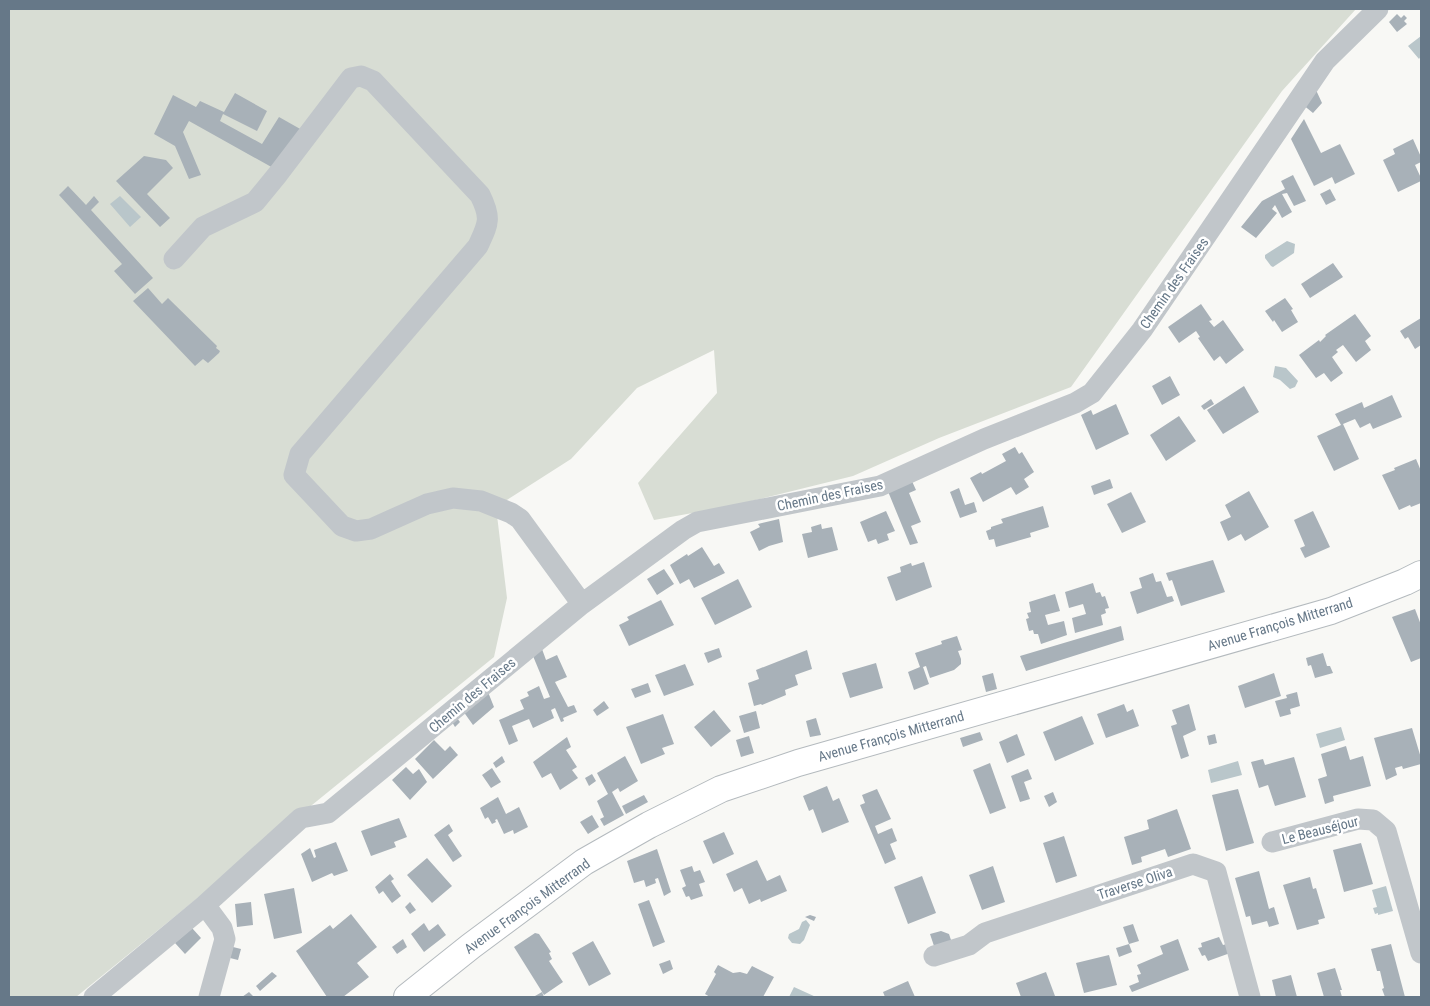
<svg xmlns="http://www.w3.org/2000/svg" width="1430" height="1006" viewBox="0 0 1430 1006" font-family="'Roboto Condensed',sans-serif">
  <style>
    .green { fill: #d8ddd4 }
    .water { fill: #b9c6ca }
    .building { fill: #a8b1b8 }
    .lines { fill: none; stroke-linecap: round; stroke-linejoin: round }
    .major-casing { stroke: #b4babe; stroke-width: 28 }
    .minor { stroke: #c1c6ca; stroke-width: 21 }
    .major { stroke: #fff; stroke-width: 26 }
    .labels { text-anchor: middle; dominant-baseline: central; stroke-width: 5; stroke-linejoin: round; paint-order: stroke }
    .street-label { font-size: 14px; fill: #667888; stroke: #fff }
  </style>
  <rect width="100%" height="100%" fill="#f8f8f5"/>
  <path class="green" d="M9,9H1356L1282,91L1071,387L939,438L853,476L731,506L654,520L638,483L717,393L714,350L637,388L571,459L496,507L507,598L494,657L76,997H9Z"/>
  <path class="water" d="M1421,36V56L1419,59L1408,46Z
    M120,196L141,217L130,227L110,204Z
    M1287,241L1295,244L1294,253L1273,267L1271,266L1265,258V255Z
    M1275,366L1286,368L1298,381L1295,387L1290,389L1280,380L1273,377Z
    M1341,727L1345,740L1320,748L1316,734Z
    M1238,761L1242,775L1211,783L1208,770Z
    M1386,886L1393,911L1378,915V913L1375,914L1373,908L1377,907L1372,890Z
    M806,920L810,925L804,940L800,944L792,943L788,938L789,934L799,929L802,922Z
    M794,987L816,997H789Z"/>
  <path class="building" d="M1397,14L1401,18L1404,15L1407,18L1404,21L1407,24L1397,32L1389,22Z
    M1316,90L1322,103L1313,113L1302,104Z
    M235,93L267,111L257,131L223,114L220,121L262,144L279,117L302,130L275,169L189,121L183,132L201,175L189,179L175,146L154,134L173,95L196,107L200,101L224,112Z
    M1304,119L1321,153L1340,144L1355,174L1335,184L1332,177L1314,186L1291,139Z
    M1413,139L1421,157V162L1415,165L1421,178V181L1398,192L1383,160L1395,154L1393,149Z
    M144,156L166,160L173,168L147,194L170,218L160,227L116,181Z
    M1293,175L1306,201L1294,206L1287,193L1282,194L1292,212L1282,218L1275,205L1272,209L1277,213L1256,238L1241,227L1262,201L1285,189L1281,181Z
    M68,186L86,205L94,196L99,202L91,210L153,278L135,294L114,271L122,264L59,195Z
    M1330,189L1336,200L1326,205L1320,194Z
    M1333,263L1343,277L1310,298L1301,284Z
    M148,288L162,304L168,298L217,346L216,348L220,351L219,353L208,363L203,359L195,366L133,301Z
    M1285,298L1293,309L1291,310L1298,322L1282,332L1274,320L1273,322L1265,311Z
    M1201,304L1212,320L1209,321L1214,327L1223,320L1244,350L1226,364L1220,356L1214,361L1198,338L1200,337L1196,331L1179,343L1168,327Z
    M1355,314L1371,336L1365,341L1371,350L1356,362L1343,345L1336,350L1338,352L1332,357L1343,373L1331,382L1324,373L1316,378L1299,355L1319,340L1320,342L1326,336L1325,335Z
    M1421,318V345L1415,349L1408,337L1405,339L1400,331Z
    M1170,376L1180,395L1162,405L1152,386Z
    M1244,386L1259,412L1223,434L1207,410Z
    M1392,395L1402,417L1373,429L1370,423L1360,428L1355,419L1343,424L1359,459L1334,471L1317,436L1341,425L1335,414L1362,402L1364,408Z
    M1211,399L1214,404L1204,410L1201,406Z
    M1116,404L1129,434L1096,450L1081,415L1091,410L1093,415Z
    M1179,416L1196,441L1166,461L1150,435Z
    M1015,447L1019,454L1022,452L1034,472L1024,479L1029,487L1016,495L1011,487L983,502L970,478L981,472L982,474L1006,461L1002,454Z
    M1416,459L1421,471V503L1411,507L1410,505L1399,510L1382,475L1395,470L1394,468Z
    M911,479L916,490L909,493L921,522L911,526L918,543L910,545L887,489Z
    M1110,479L1113,488L1094,495L1091,486Z
    M959,488L965,505L974,502L977,512L960,518L950,492Z
    M1249,491L1269,527L1245,541L1241,534L1228,541L1220,522L1231,517L1225,505Z
    M1131,492L1146,522L1122,533L1107,504Z
    M1043,506L1049,527L1030,533L1031,537L996,547L994,539L989,540L986,531L991,529V527L1003,523L1001,519Z
    M886,511L895,531L887,534L889,540L878,544L876,539L868,542L860,522Z
    M1313,511L1330,547L1305,558L1300,548L1305,546L1294,520Z
    M779,519L783,542L769,546L759,551L750,532L760,527L758,524Z
    M821,524L822,529L832,527L838,550L808,558L802,534L812,532L811,527Z
    M702,547L714,566L719,563L725,573L694,588L689,579L680,584L670,565L687,554L688,556Z
    M1213,560L1225,592L1181,606L1172,580L1169,581L1166,573Z
    M924,562L932,587L896,601L887,577L901,572L900,567L911,563L912,566Z
    M664,569L674,584L657,595L647,579Z
    M1153,573L1156,582L1161,581L1167,597L1172,596L1174,601L1137,614L1130,592L1142,588L1139,578Z
    M738,579L752,607L715,625L701,598Z
    M1093,583L1096,593L1100,592L1102,597L1105,596L1109,608L1105,609L1106,613L1101,615L1103,625L1075,633L1072,618L1086,614L1083,604L1069,608L1065,592Z
    M1055,594L1060,611L1045,615L1048,625L1064,621L1067,635L1041,644L1038,634H1034L1033,630L1029,631L1026,619L1029,618L1027,613L1031,612L1029,602Z
    M661,600L674,625L629,646L619,625L629,620L627,617Z
    M1415,609L1421,625V658L1411,662L1392,617Z
    M1121,626L1124,640L1026,671L1020,656Z
    M957,636L962,650L958,651L961,659V664L954,670L930,678L926,666L923,667L929,684L914,690L908,672L920,667L915,653L942,644L941,641Z
    M719,648L722,657L708,663L704,653Z
    M542,649L546,660L557,655L567,677L555,682L568,707L574,705L577,712L563,718L564,721L561,722L555,708L551,710L554,718L533,728L529,719L512,726L518,741L509,745L499,720L524,709L520,700L529,696L527,692L539,686L544,699L550,697L533,656Z
    M807,650L812,669L795,675L798,685L785,690L786,695L762,705L761,704L754,706L748,683L759,679L756,670Z
    M1323,653L1327,666H1330L1333,673L1315,678L1311,665L1308,666L1306,658Z
    M876,663L883,688L850,698L842,673Z
    M685,664L694,685L664,696L655,675Z
    M993,673L997,689L986,692L982,676Z
    M1274,673L1281,696L1245,708L1238,686Z
    M648,683L651,692L635,698L631,689Z
    M488,692L494,707L473,725L463,711Z
    M1297,692L1300,706L1290,709L1291,714L1280,717L1275,701L1287,698L1286,695Z
    M604,701L609,708L597,716L593,710Z
    M1124,704L1127,712L1133,709L1139,726L1106,738L1097,714Z
    M1189,704L1196,730L1183,736L1189,756L1181,759L1171,726L1177,724L1172,710Z
    M714,710L731,731L711,747L694,727Z
    M756,711L760,728L744,733L739,716Z
    M663,714L674,744L662,748L665,754L641,764L626,727Z
    M1082,716L1094,744L1055,761L1043,732Z
    M457,718L460,722L455,727L452,722Z
    M816,718L821,735L810,737L806,721Z
    M1412,728L1421,758V764L1403,769L1402,766L1395,768L1397,775L1386,780L1374,738Z
    M980,732L983,740L963,747L960,738Z
    M1017,734L1025,755L1007,763L999,742Z
    M1215,734L1217,743L1209,745L1207,736Z
    M749,736L754,753L741,757L736,740Z
    M567,737L571,747L566,750L577,767L572,770L578,778L560,790L551,773L542,778L533,762Z
    M434,740L445,751L450,746L458,755L433,779L415,759Z
    M1346,746L1350,760L1363,756L1371,786L1333,796L1334,801L1325,804L1318,779L1327,776L1321,754Z
    M502,756L505,762L496,768L493,763Z
    M625,756L638,781L620,792L618,788L612,792L624,815L604,826L600,819L604,817L597,801L608,794L597,773Z
    M1294,757L1306,797L1275,806L1268,785L1259,788L1251,762L1263,759L1265,765Z
    M990,763L1006,808L990,814L973,770Z
    M406,767L413,774L419,769L427,782L410,800L392,780Z
    M492,768L501,782L491,788L482,775Z
    M1028,769L1032,779L1024,782L1030,799L1020,802L1011,776Z
    M592,774L596,781L589,786L585,778Z
    M827,786L833,801L839,798L849,822L822,833L813,809L809,811L803,796Z
    M877,789L891,819L875,826L878,834L892,828L897,841L890,844L896,859L885,864L860,805L865,803L862,795Z
    M1238,789L1254,843L1226,851L1212,795Z
    M1053,792L1057,802L1049,807L1044,796Z
    M644,795L648,802L626,814L622,806Z
    M498,797L506,814L519,807L528,827L514,834L513,830L504,834L497,819L495,820L496,822L492,824L488,817L485,819L480,808Z
    M1177,809L1191,849L1168,857L1165,849L1141,857L1142,862L1132,865L1124,837L1149,829L1147,820Z
    M592,815L599,827L588,834L580,822Z
    M399,818L407,837L394,842L396,847L371,856L361,831Z
    M449,824L453,831L448,835L462,856L453,862L434,835Z
    M724,832L734,854L713,864L703,841Z
    M1064,836L1077,876L1056,883L1043,843Z
    M336,842L348,871L334,876L332,873L312,882L301,854L310,848L314,858L316,857L314,850Z
    M1361,843L1373,884L1344,892L1333,850Z
    M657,849L671,892L664,896L658,878L655,879L656,883L646,887L644,880L634,883L627,861Z
    M427,858L452,886L432,903L407,875Z
    M757,860L767,881L780,875L787,891L761,902L760,899L749,904L742,888L734,892L726,874Z
    M692,866L694,872L700,870L705,882L699,884L703,896L691,900L689,896L686,897L682,888L686,886L680,870Z
    M993,866L1005,902L982,910L969,875Z
    M1259,871L1269,909L1274,907L1279,924L1269,927L1267,921L1252,925L1250,916L1246,917L1235,878Z
    M390,874L394,879L391,881L401,896L392,903L383,891L379,894L375,887Z
    M922,876L936,913L908,924L894,887Z
    M1310,877L1313,889L1316,888L1325,918L1318,920L1319,924L1297,930L1283,885Z
    M294,888L302,933L274,939L264,894Z
    M649,900L665,942L653,947L638,904Z
    M251,902L253,925L237,927L235,904Z
    M410,902L416,910L410,914L405,907Z
    M351,914L377,947L357,963L369,977L343,997H327L296,951L330,925L333,929Z
    M810,915L816,917L814,921L805,917Z
    M424,923L429,931L438,924L446,935L424,952L411,934Z
    M1133,924L1139,941L1129,944L1132,952L1119,957L1116,948L1129,944L1123,927Z
    M192,928L201,938L185,954L175,943Z
    M941,931L949,934L952,943L935,949L930,934Z
    M535,933L539,934L551,952L549,953L552,959L549,961L563,982L544,995L514,947Z
    M1219,937L1223,945L1230,943L1233,952L1208,961L1205,955L1202,956L1198,948L1202,947L1201,943Z
    M403,939L407,947L397,954L392,947Z
    M1178,939L1189,970L1132,992L1129,986L1139,982L1137,975L1141,974L1137,965L1163,954L1160,946Z
    M593,941L611,974L589,986L572,953Z
    M1391,944L1405,997H1385L1382,989L1384,988L1380,971H1377L1371,949Z
    M233,947L241,949L238,960L230,958Z
    M1109,955L1117,985L1084,993L1076,963Z
    M670,960L673,969L663,974L659,964Z
    M718,965L733,973L740,972L747,974L752,966L774,977L763,997H710L705,994L716,974L714,972Z
    M1335,968L1342,990H1340L1342,997H1324L1317,973Z
    M272,972L277,976L260,991L256,986Z
    M1046,972L1055,996L1021,997L1016,983Z
    M1291,975L1297,997H1276L1272,980Z
    M908,981L915,997H885L883,992Z
    M249,992L254,997H242Z
    M542,992L544,997H536L535,996Z"/>
  <g class="lines">
    <g class="major-casing">
      <path id="major" d="M407,997L471,946L584,862L649,825L721,789L798,763L1331,611L1405,582L1421,574"/>
    </g>
    <path class="minor" d="M174,259L203,227L255,202L278,174L351,78L361,76L373,81L480,195C492,219 488,224 478,246L300,454L294,475L342,526L356,531L371,529L427,504L453,498L481,501L511,513L520,519L582,604
      M1272,842L1358,819L1373,820L1386,831L1421,953
      M205,905L222,928L225,939L209,997
      M934,956L969,945L985,933L1193,864L1216,872L1250,997
      M94,997L205,905L301,818L328,813L582,604L683,530L697,522L880,486L984,439L1075,403L1092,393L1142,330L1325,61L1378,9"/>
    <use href="#major" class="major"/>
  </g>
  <g class="labels">
    <g class="street-label">
      <text transform="translate(1174 283) rotate(-55)">Chemin des Fraises</text>
      <text transform="translate(830 495) rotate(-12)">Chemin des Fraises</text>
      <text transform="translate(1280 624) rotate(-17)">Avenue François Mitterrand</text>
      <text transform="translate(472 695) rotate(-40)">Chemin des Fraises</text>
      <text transform="translate(891 736) rotate(-16)">Avenue François Mitterrand</text>
      <text transform="translate(1320 830) rotate(-14)">Le Beauséjour</text>
      <text transform="translate(1135 883) rotate(-18)">Traverse Oliva</text>
      <text transform="translate(527 906) rotate(-36)">Avenue François Mitterrand</text>
    </g>
  </g>
  <rect width="1430" height="1006" fill="none" stroke="#667888" stroke-width="20"/>
</svg>
